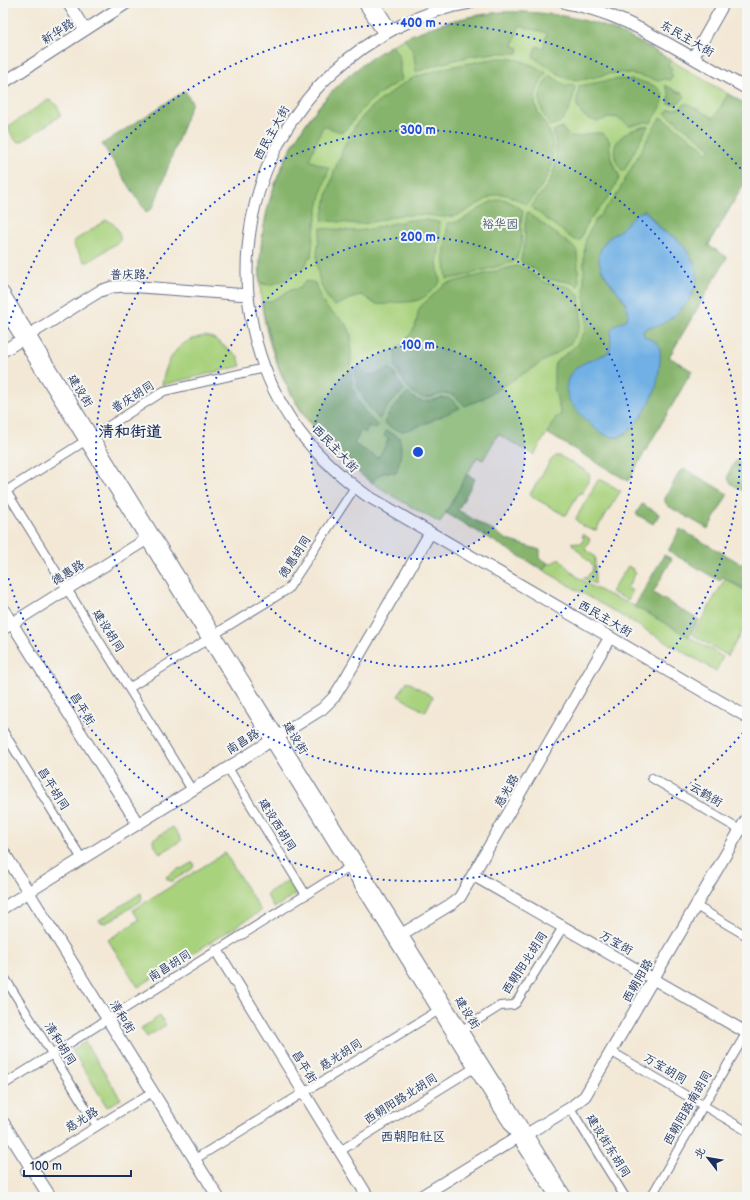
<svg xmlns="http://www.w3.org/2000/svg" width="750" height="1200" viewBox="0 0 750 1200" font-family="'Balsamiq Sans','LXGW WenKai TC',sans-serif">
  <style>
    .green { fill: #a9d27d; stroke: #62806e }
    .forest { fill: #86b46c; stroke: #507265; fill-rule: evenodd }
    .water { fill: #71b0e4; stroke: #4670a1 }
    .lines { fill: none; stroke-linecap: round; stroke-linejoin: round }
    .street-casing { stroke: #677088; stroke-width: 10 }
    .secondary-casing { stroke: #677088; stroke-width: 13 }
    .primary-casing { stroke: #677088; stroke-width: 14 }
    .street { stroke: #fff; stroke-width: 8 }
    .secondary { stroke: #fff; stroke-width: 11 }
    .primary { stroke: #fff; stroke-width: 12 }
    .ring { fill: none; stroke: #1d4ed8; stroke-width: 2; stroke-dasharray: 2 4 }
    .labels { text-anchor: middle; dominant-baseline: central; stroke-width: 4; stroke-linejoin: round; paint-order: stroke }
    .street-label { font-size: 12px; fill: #1b2f5e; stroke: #f6f6f2 }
    .park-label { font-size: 12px; fill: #3e5866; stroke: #f6f6f2 }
    .neighbourhood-label { font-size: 13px; fill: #1b2f5e; stroke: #f6f6f2 }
    .district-label { font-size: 16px; font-weight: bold; fill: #1b2f5e; stroke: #f6f6f2 }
    .centre { fill: #1d4ed8; stroke: #f6f6f2; stroke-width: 2 }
    .ring-label { font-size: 12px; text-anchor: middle; font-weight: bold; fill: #1d4ed8; stroke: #f6f6f2; stroke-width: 4; stroke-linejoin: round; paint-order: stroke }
  </style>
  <rect width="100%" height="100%" fill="#f6f6f2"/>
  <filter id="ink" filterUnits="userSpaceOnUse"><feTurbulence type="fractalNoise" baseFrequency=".025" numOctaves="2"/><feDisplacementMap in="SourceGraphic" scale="8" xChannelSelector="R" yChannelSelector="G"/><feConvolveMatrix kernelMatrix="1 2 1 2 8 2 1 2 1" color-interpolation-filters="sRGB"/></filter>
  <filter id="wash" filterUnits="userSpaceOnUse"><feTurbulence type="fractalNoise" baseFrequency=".012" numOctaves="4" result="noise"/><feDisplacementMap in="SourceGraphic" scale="16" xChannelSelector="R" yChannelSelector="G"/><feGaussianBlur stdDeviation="0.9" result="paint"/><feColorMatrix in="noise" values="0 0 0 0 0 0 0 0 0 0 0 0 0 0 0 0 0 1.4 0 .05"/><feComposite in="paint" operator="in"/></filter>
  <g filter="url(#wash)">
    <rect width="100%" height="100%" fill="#f3e8d5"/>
    <path class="green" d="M502,12C556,11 600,21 648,47L747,105V183L745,182L708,246L727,257L669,357L692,371L628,481L547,433L534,455L498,434L483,460L477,457L440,523C385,492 340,468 303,414C227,302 254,146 362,65C403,33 451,17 502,12Z
      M48,100C55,101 61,110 60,116L21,142L16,141L9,131V126Z
      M106,220C114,221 122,234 120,241L88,262H85L74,246V241Z
      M206,336L213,338L238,356L241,366L162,385C166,360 177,339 206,336Z
      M556,456H560L586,471L590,476L589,480L582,493H579L566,515H564L531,496L530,494L551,460Z
      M598,480H602L621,491L620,492L596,530C589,530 578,525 576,518Z
      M583,534L590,539L585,549L595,557V584L583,578H586L593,570L592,568L593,566L572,544V542L582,544L584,538L582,537Z
      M559,558C565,565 571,572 579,578C598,592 620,599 641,609C669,624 696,641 723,657L716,671L543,570L548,563L551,564Z
      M628,566L633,569L632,571L636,573L627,588L633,591L628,600L611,592Z
      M725,579L747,592V622L728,656L693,635Z
      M407,681L433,697L425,712L398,696Z
      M173,827L182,840L160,854L153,842V839Z
      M225,853L261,911L138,987L108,940L139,920L133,910Z
      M193,862L194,865L192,869L172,881H169L166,877L180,868L181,869Z
      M290,879L298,893L274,908L266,894Z
      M141,893L142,898L140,902L106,923L100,922L99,920Z
      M160,1016L166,1025L147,1037L141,1028Z
      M85,1042L121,1099L107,1107L72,1050Z"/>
    <path class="forest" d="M502,12C541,11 580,16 616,31C636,39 653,50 671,60L668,65L672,68L670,72L673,75L670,80L664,79L659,81C645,77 631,72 616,73C599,74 582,84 565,78L533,57L536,46L543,48L547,33L519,26L513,46L519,48L518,53C483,51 448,60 416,72L414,55L411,48L404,38C436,24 467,16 502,12Z
      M392,45L400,58V72L402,79C388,88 373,97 362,109C355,116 349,129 341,132L323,126L309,160L329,168C319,196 314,227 311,257L308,258L306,265L301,269L293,271C289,278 289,279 282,281C271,284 273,287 260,283C257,183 306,95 392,45Z
      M499,58C517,58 531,63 546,73C541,81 535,91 535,101C536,113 543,120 548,129C561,156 546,186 526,204L508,195L499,194L490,197L463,213L454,216L444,217L427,215H399L369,223L357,224L322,220L327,196L335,169L345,144L357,123L372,107L401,85L413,78L449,67Z
      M550,75L563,84L575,86C574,97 570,112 562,120C559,124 554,124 550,126C538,106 535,95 550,75Z
      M620,79C631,80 667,82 663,100C662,108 655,116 651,123L647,122L629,126C625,122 619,118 613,117C608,117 603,121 598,121C589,121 579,114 577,105C576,99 579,92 579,86L605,81Z
      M665,85L680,93L681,92L685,96C681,102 677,105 669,104V93Z
      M185,91L192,102L153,208L146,212L102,144Z
      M728,94L747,105V183L745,182L708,245L727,257L669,357L692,371L628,481L547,433L556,417L561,415L554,387V368L555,363L558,360L571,350L577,344L584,333L587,318L584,291V253L586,238L595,221L616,196L652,131L660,118H662L701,146L707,152L711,149L702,141L665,113L668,110L680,108L686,103L714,118ZM644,211L647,212L662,230L676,238L696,272L697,279L695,288L689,300L673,317L645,329L643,332L644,336L648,338L643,414L625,434L618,437H612L601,432L574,370C584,361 597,359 609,352L612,344L611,332C616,328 624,323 627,318C638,299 587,276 602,247C606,239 614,235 620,230C628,224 633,214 644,211Z
      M648,126L623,172C602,146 622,130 648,126Z
      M562,127L565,132L572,137C583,137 593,130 604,134L609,140L611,159L620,177L606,201L590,219L585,228L580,240H574L531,207C536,199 543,192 548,184C558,168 558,149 553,131Z
      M501,199L506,200L523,210L521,226L522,243L516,259L513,262L460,277L447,279L444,256L447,233V223C467,224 481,202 501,199Z
      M527,212L576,249L577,252L579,284L578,286L569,282L546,279L533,268L521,262V259L525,241V225Z
      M409,220H426L439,222L440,241L437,264L440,282C421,303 419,301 392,303C387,304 381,305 376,304C370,302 367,296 360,295L334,306C313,282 315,256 321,228L355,231L365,230Z
      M516,266C532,268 534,279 547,283C557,286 572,284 579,295L581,319L579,329L571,343L557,353L482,399L465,406C443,378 433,408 415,394C406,387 401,375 395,366L396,365C395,360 396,355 394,351C403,343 413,334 416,323C418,317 417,312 420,307L445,284Z
      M308,281L315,283C318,291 320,301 327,308C334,315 344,319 349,329C353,338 351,347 351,357C349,387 355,405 378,426L376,429L369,426L365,433L361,430L354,444L378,458L389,439L384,436L386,431L399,437C403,449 400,461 396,473C385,470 378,474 372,483C310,438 274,379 262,303L273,300L291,290L296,289L300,288L305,282Z
      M360,366C369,384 379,369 391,369L404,390L390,403L379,419C366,404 355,388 355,368Z
      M408,393C430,416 440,382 460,408C447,413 413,431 401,431C394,430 389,427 384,422L394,406Z
      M736,460L747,466V493C726,481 723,482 736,460Z
      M683,470H687L728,494L708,529L668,506L665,502V498L680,471Z
      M467,474L475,479L458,510L508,540L540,550V558L548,563L543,570L446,513Z
      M642,504L658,513L659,515L653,524L636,514Z
      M680,529L747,567V589L746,590L723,577L720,581L668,551Z
      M664,555L672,559L653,593L699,620L689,637L640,609L634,607Z"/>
    <path class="water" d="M644,211L647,212C652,219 657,226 663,231C669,235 676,237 681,243C684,246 686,250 688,253C693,260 698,270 697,279C695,298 678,315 662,324C657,327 650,326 645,329L643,332L644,336C649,339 656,341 659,346C661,350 660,356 660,361C659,370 658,379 656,388C651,403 631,439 613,437C598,436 580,414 571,403C561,386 568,370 586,362C593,358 602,357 609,352C613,344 608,333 613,327C617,323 623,322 627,319C636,293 581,273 605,242C609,237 615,234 620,230C628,224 633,213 644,211Z"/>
  </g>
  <g filter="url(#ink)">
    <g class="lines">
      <g class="street-casing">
        <path id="street" d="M3,486L192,790
          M6,491L164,391L265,368
          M215,634L288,589L355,487
          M129,688L208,639
          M3,731L82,859
          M228,768L306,895
          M652,778L740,830
          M696,906L747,936
          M3,975L97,1126
          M462,1030L500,1006L513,1005L516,1003L563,927
          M612,1052L747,1131
          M3,1085L350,867
          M570,1108L625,1197
          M340,1151L474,1068
          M195,1159L439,1010
          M25,1171L152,1092
          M651,1197L703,1106L747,1032"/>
      </g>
      <g class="secondary-casing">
        <path id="secondary" d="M68,3L85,30
          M364,3L384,34
          M374,3L391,30
          M470,3C419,11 371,37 333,72C237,161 219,310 291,420C311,450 337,474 366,495L747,717
          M566,3C608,10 644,30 681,51C703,64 725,76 747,89
          M693,58L724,3
          M3,83L127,3
          M3,292L278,736L566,1197
          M3,308L474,1068L556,1197
          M3,351L100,291L112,287L128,286L248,295
          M3,609L138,824
          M3,629L147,539
          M3,851L218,1197
          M473,875L747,1033
          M3,908L322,709L334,697L344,681L430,533
          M402,934L453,903L460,897L610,637
          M217,951L368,1197
          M420,1197L518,1137L527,1134L570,1108L585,1096L747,818"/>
      </g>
      <g class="primary-casing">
        <path id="primary" d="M3,1123L50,1197"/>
      </g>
      <use href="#street" class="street"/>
      <use href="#secondary" class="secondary"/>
      <use href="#primary" class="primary"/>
    </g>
  </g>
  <circle cx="418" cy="452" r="107" fill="#1d4ed8" fill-opacity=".12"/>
  <g class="ring">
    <circle cx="418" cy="452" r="107"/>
    <circle cx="418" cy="452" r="215"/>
    <circle cx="418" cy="452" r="322"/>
    <path d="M747 728A429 429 0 0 1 4 563M4 341A429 429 0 0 1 747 176"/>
  </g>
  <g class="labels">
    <g class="street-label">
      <text transform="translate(58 32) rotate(-33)">新华路</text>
      <text transform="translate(687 39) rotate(30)">东民主大街</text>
      <text transform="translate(272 133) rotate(-61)">西民主大街</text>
      <text transform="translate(128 275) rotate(-1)">普庆路</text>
      <text transform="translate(80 391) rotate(58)">建设街</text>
      <text transform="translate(133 397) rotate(-32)">普庆胡同</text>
      <text transform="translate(335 449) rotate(46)">西民主大街</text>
      <text transform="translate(295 557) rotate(-57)">德惠胡同</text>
      <text transform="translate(68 573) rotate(-32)">德惠路</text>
      <text transform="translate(605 619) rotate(30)">西民主大街</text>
      <text transform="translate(108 631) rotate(58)">建设胡同</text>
      <text transform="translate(82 709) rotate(58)">昌平街</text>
      <text transform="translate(295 738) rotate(58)">建设街</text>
      <text transform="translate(243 742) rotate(-32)">南昌路</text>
      <text transform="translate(53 789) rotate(58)">昌平胡同</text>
      <text transform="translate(507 791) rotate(-60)">慈光路</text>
      <text transform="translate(706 795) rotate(31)">云鹤街</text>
      <text transform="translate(277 825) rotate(58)">建设西胡同</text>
      <text transform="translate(616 943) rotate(30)">万宝街</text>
      <text transform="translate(525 963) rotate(-57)">西朝阳北胡同</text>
      <text transform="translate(170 966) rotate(-32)">南昌胡同</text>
      <text transform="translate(638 981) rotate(-60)">西朝阳路</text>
      <text transform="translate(467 1013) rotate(58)">建设街</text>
      <text transform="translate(122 1017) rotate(58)">清和街</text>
      <text transform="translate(60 1044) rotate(58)">清和胡同</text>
      <text transform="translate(341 1055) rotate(-32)">慈光胡同</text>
      <text transform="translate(304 1067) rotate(58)">昌平街</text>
      <text transform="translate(665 1069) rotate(31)">万宝胡同</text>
      <text transform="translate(401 1099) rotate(-32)">西朝阳路北胡同</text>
      <text transform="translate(688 1108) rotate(-60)">西朝阳路南胡同</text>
      <text transform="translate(82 1120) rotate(-32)">慈光路</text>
      <text transform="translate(608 1146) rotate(58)">建设街东胡同</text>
    </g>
    <g class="park-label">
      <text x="500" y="224">裕华园</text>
    </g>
    <g class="neighbourhood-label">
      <text x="413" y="1137">西朝阳社区</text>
    </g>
    <g class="district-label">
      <text x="130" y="432">清和街道</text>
    </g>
  </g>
  <circle cx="418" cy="452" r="6" class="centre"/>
  <g class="ring-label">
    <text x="418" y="27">400 m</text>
    <text x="418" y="134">300 m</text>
    <text x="418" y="241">200 m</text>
    <text x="418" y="349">100 m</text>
  </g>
  <rect width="750" height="1200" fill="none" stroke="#f6f6f2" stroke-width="16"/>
  <g transform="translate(708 1158) rotate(301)" stroke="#f6f6f2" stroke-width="3" paint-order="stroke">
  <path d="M0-3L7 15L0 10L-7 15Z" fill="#1b2f5e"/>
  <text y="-6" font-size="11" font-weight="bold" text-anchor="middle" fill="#1b2f5e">北</text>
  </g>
  <path d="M24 1170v6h107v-6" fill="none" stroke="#1b2f5e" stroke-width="2"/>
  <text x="30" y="1170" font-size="12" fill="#1b2f5e" stroke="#f6f6f2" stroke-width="3" paint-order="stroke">100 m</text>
</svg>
